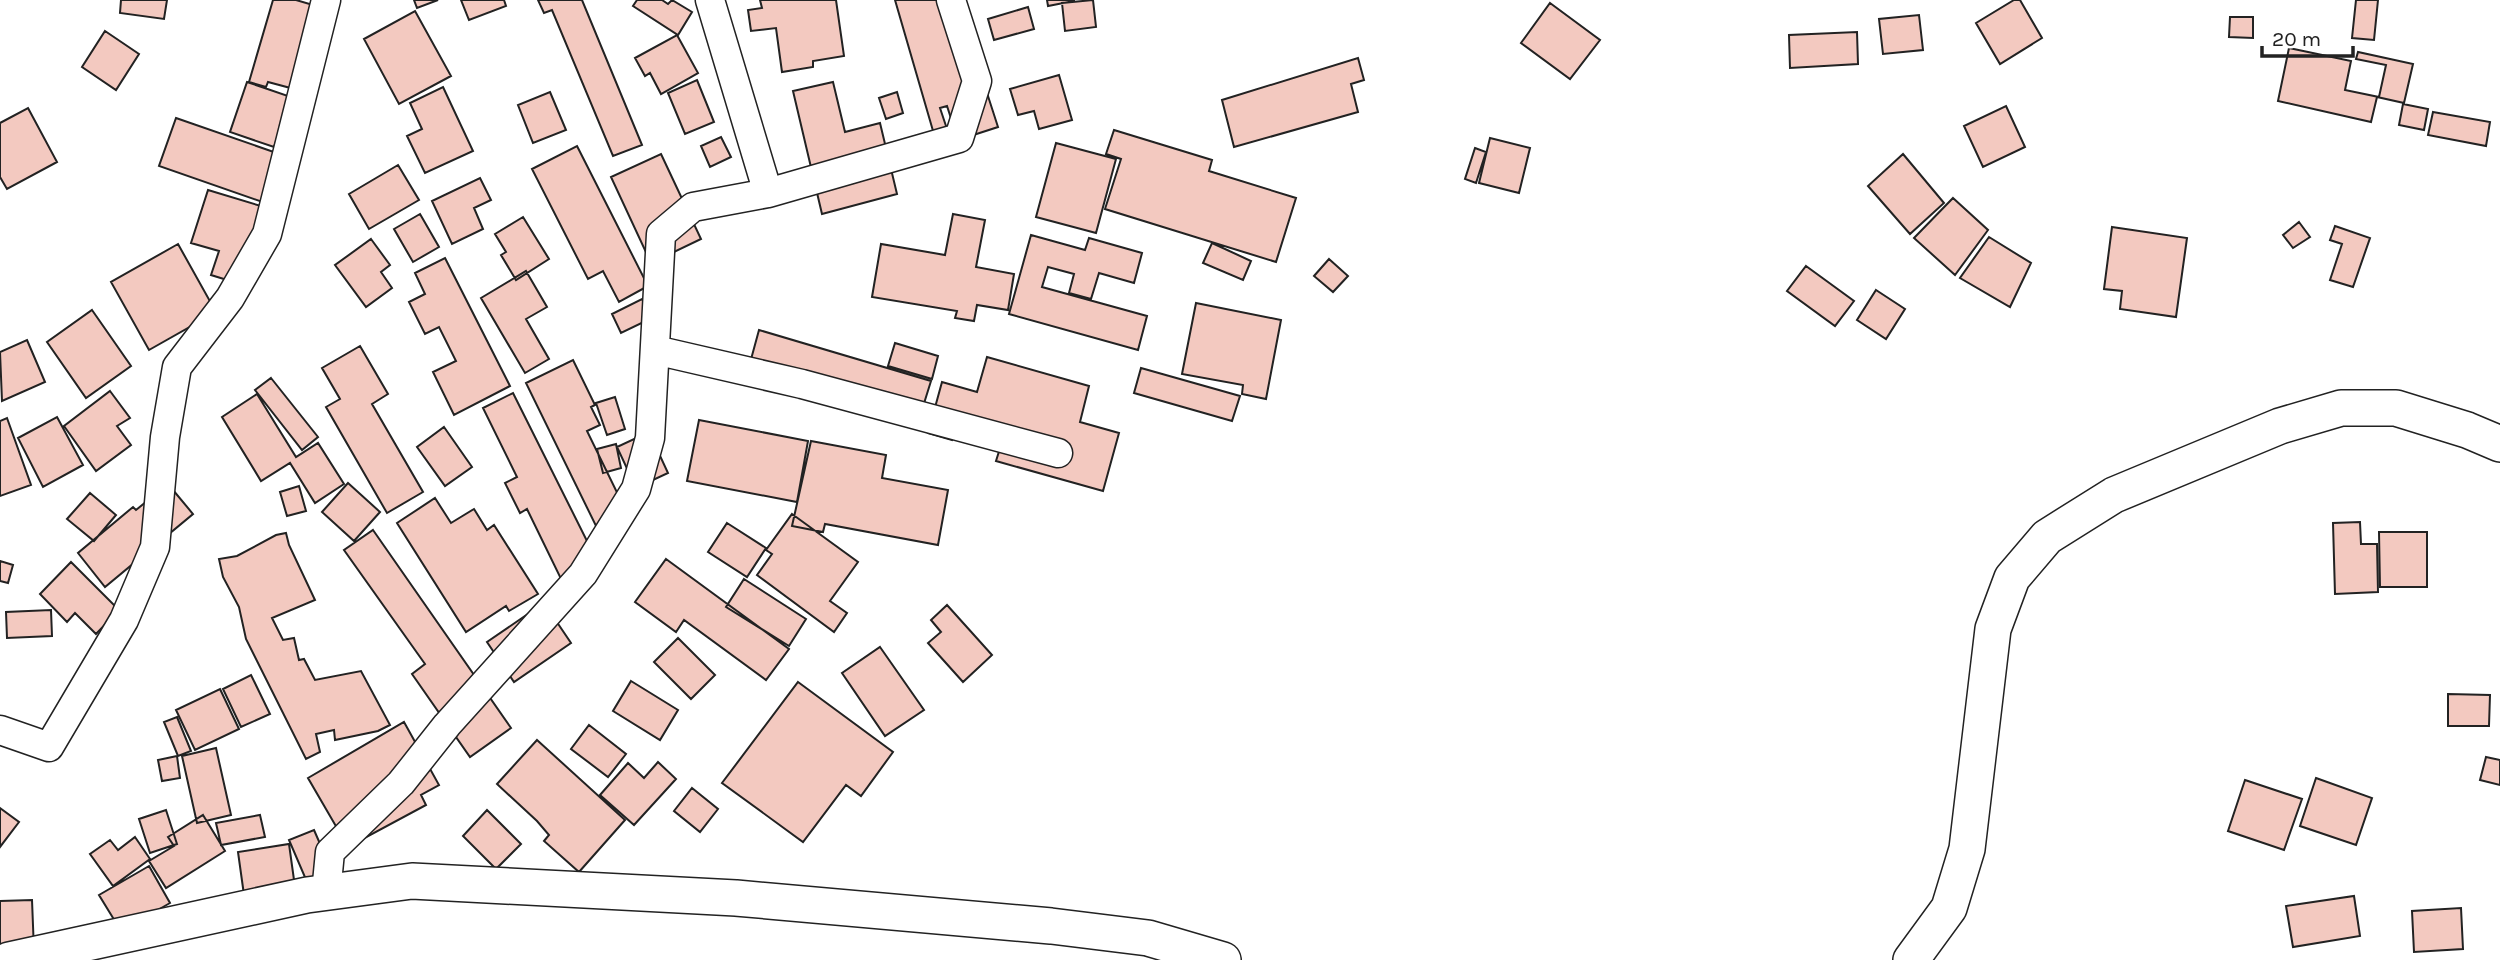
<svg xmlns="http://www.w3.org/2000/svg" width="2500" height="960" viewBox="0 0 2500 960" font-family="Karla,sans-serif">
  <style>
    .building { fill: #f3c9c0; stroke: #222; stroke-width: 2 }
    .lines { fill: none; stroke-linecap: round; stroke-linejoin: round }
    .minor-casing { stroke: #222; stroke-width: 31 }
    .tertiary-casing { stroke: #222; stroke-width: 38 }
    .minor { stroke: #fff; stroke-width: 28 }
    .tertiary { stroke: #fff; stroke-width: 35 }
  </style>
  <rect width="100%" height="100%" fill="#fff"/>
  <path class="building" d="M121,0H167L164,19L120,13Z
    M273,0H296L337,12L298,90L268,82L266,87L249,82Z
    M414,0H438L417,8Z
    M461,0H504L506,6L469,20Z
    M538,0H582L642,145L613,156L552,10L544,13Z
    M637,0H662L668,4L672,0L692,12L678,35L633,6Z
    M760,0H836L844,56L813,61V67L782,72L776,28L751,31L748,10L762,8Z
    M895,0H957L998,127L958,140L947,106L940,108L952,144L938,148Z
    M1047,0H1074V1L1048,6Z
    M1093,0L1096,27L1065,31L1062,3Z
    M2014,0H2020L2042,38L2000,64L1976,23Z
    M2356,0H2378L2374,40L2352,38Z
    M1550,3L1600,40L1570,79L1521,43Z
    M1028,7L1034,29L994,40L988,19Z
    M415,11L451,76L399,104L364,39Z
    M1919,15L1923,50L1883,54L1879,19Z
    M2230,17H2253V38L2229,37Z
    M105,31L139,54L116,90L82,67Z
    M1857,32L1858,64L1790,68L1789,35Z
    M677,35L698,73L661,94L650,73L645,76L635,58Z
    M2289,48L2351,61L2345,90L2379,97L2386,65L2356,59L2358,52L2413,64L2404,103L2377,97L2371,122L2278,101Z
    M1358,58L1364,80L1351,84L1358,112L1234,147L1222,100Z
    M1059,75L1072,120L1039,129L1034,111L1018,115L1010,89Z
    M697,80L714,122L685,134L668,93Z
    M247,82L291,97L274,147L230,132Z
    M833,82L845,132L880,123L897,194L822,214L793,91Z
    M443,87L473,151L425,173L407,136L422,129L410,103Z
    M550,92L566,130L533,143L518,105Z
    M897,92L903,113L886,119L879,98Z
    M2403,104L2428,109L2424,130L2399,125Z
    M2006,106L2025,147L1983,167L1964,126Z
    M28,108L57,162L7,189L0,177V123Z
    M2433,112L2490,122L2486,146L2428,135Z
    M176,118L294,159L277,207L159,166Z
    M1114,130L1212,160L1209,171L1296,198L1276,262L1105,209L1121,159L1106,154Z
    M721,137L731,157L710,167L701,146Z
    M1490,138L1530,148L1519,193L1479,183Z
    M1056,143L1116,159L1096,233L1036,217Z
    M577,146L648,286L619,302L603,271L588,279L532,169Z
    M1475,148L1486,152L1476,183L1465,179Z
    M661,154L701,239L651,263L611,177Z
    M1903,154L1944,203L1910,234L1868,186Z
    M398,165L419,200L369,229L349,194Z
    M480,178L491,200L474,208L483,229L452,244L432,201Z
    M208,190L264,207L240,284L211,275L219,251L191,243Z
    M1953,198L1988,230L1955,275L1914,238Z
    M420,214L439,247L413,262L394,229Z
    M953,214L985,220L976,267L1014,274L1008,310L977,305L974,321L955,318L957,311L872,297L881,244L945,255Z
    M523,217L549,259L516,280L501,255L506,252L495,234Z
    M2299,222L2310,237L2293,248L2283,235Z
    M2335,226L2370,238L2353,287L2330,280L2342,244L2330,240Z
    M2112,227L2187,238L2176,317L2120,309L2122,291L2104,289Z
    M1031,235L1085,250L1089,238L1142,253L1134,283L1099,273L1091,299L1069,293L1074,274L1048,267L1042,287L1147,316L1138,350L1009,314Z
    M1989,237L2031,263L2010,307L1960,278Z
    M371,239L390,265L381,272L392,288L366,307L335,265Z
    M1212,243L1251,261L1243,280L1203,263Z
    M178,244L216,312L149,350L111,282Z
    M445,258L510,386L454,415L433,372L456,361L439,327L425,334L409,302L425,294L415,273Z
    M1329,259L1348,276L1333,292L1314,276Z
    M1806,266L1854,301L1835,326L1787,291Z
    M526,271L547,307L526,319L549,359L525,373L481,298Z
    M1876,290L1905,309L1886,339L1857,320Z
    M642,299L652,318L621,333L612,314Z
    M1196,303L1281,320L1266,399L1242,394L1243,385L1182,374Z
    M92,310L131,366L86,398L47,342Z
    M759,330L931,381L921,413L750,363Z
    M27,340L45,382L2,401L0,352Z
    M895,343L938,356L932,379L888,366Z
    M360,346L388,394L372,404L423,492L387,513L326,407L340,399L322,368Z
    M987,357L1089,386L1080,422L1119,433L1103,491L996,461L1001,445L954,432L952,440L928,433L942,382L977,392Z
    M573,360L595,405L591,407L600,425L587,431L628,515L598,530L526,383Z
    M1141,368L1240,396L1232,421L1134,393Z
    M271,378L318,437L302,450L255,390Z
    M110,391L130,418L117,426L131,445L96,471L64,426Z
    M513,393L599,565L563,583L527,509L520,513L505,483L517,477L483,408Z
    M257,394L296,457L318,443L344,484L315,503L290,463L261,481L222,417Z
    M615,397L625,429L607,435L596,403Z
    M57,417L83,465L43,487L18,438Z
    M7,418L31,485L0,496V421Z
    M699,420L808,441L797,502L687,481Z
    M444,427L472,467L445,486L417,447Z
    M649,432L668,473L636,488L617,447Z
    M811,441L886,455L882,478L948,490L938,545L825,524L823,532L792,526Z
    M616,444L621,468L603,473L597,449Z
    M348,483L380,512L354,541L322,512Z
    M168,484L193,514L105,587L78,553L133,507L136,510Z
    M299,486L306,511L287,516L280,492Z
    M90,493L116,515L94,541L67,519Z
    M435,498L451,523L474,509L487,530L494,525L538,594L509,611L506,606L466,632L397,523Z
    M792,514L858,562L830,601L847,613L834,632L757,575L772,554L766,550Z
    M2360,522L2361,544H2377L2378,592L2335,594L2333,523Z
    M727,523L766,548L747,577L708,552Z
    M373,530L511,728L470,757L412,674L425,664L344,550Z
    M2379,532H2427V587H2380Z
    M286,533L289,545L315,600L272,618L283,640L294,638L299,660L304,659L315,680L361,671L390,725L378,731L335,740L334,730L316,734L320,752L306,759L246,639L239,607L223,577L219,559L237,556L276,535Z
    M666,559L789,649L766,680L684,620L676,632L635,602Z
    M0,561L13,565L8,583L0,581Z
    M71,562L119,610L96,634L75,613L67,622L40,594Z
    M744,579L806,619L789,646L726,607Z
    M544,603L571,643L514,682L487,642Z
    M947,605L992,655L963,682L928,643L941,632L931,620Z
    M51,610L52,636L7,638L6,612Z
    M678,638L715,675L691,699L654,662Z
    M880,647L924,710L885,736L842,673Z
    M251,675L270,714L241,727L223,689Z
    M631,681L678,710L660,740L613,711Z
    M798,682L893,752L861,796L846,785L803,842L722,783Z
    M220,689L239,729L195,750L176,710Z
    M2448,694L2490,695L2489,726H2448Z
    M177,717L191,751L178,756L164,722Z
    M404,722L439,785L421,795L426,805L348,847L308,778Z
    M589,725L626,754L608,777L571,749Z
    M537,740L625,820L579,872L544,841L549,835L537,821L497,784Z
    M216,748L231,815L197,823L182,756Z
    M177,756L180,778L162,781L158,760Z
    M2486,757L2500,760V785L2480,780Z
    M658,762L676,779L634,825L600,795L628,763L644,778Z
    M2316,778L2372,798L2356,845L2300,826Z
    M2245,780L2302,799L2284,850L2228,831Z
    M692,788L718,809L700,832L674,811Z
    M0,808L19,822L0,847Z
    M166,810L177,844L150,853L139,819Z
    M487,810L521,844L496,869L463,836Z
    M203,815L225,851L166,888L149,861L174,846L168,837Z
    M260,815L265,837L221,845L216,823Z
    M314,830L338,885L313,896L289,840Z
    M135,837L150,859L113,886L90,854L110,840L118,850Z
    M289,844L295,887L244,895L238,852Z
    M149,866L170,903L121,931L99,895Z
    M2354,896L2360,936L2293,947L2286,906Z
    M32,900L34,951L0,952V901Z
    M2461,908L2463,949L2414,952L2412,911Z"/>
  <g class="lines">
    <g class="minor-casing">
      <path id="minor" d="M710,0L768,193L959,138L977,81L951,0
        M655,350L802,384L1058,453
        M0,730L49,747L124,620L155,547L165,437L177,367L230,298L267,234L326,0
        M326,893L330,852L401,783L447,725L583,574L636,489L650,438L661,234L693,207L768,193"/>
    </g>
    <g class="tertiary-casing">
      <path id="tertiary" d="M9,960L307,895L412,881L736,898L1051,926L1148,938L1223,960
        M1911,960L1949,908L1967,849L1993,629L2012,578L2047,537L2114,495L2280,426L2341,408H2396L2467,430L2500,444"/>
    </g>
    <use href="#minor" class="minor"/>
    <use href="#tertiary" class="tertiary"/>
  </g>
  <path d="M2262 46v10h91v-10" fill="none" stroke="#222222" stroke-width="3.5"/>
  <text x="2272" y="46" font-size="21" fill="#222222" stroke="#ffffff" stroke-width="5" paint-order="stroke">20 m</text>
</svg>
